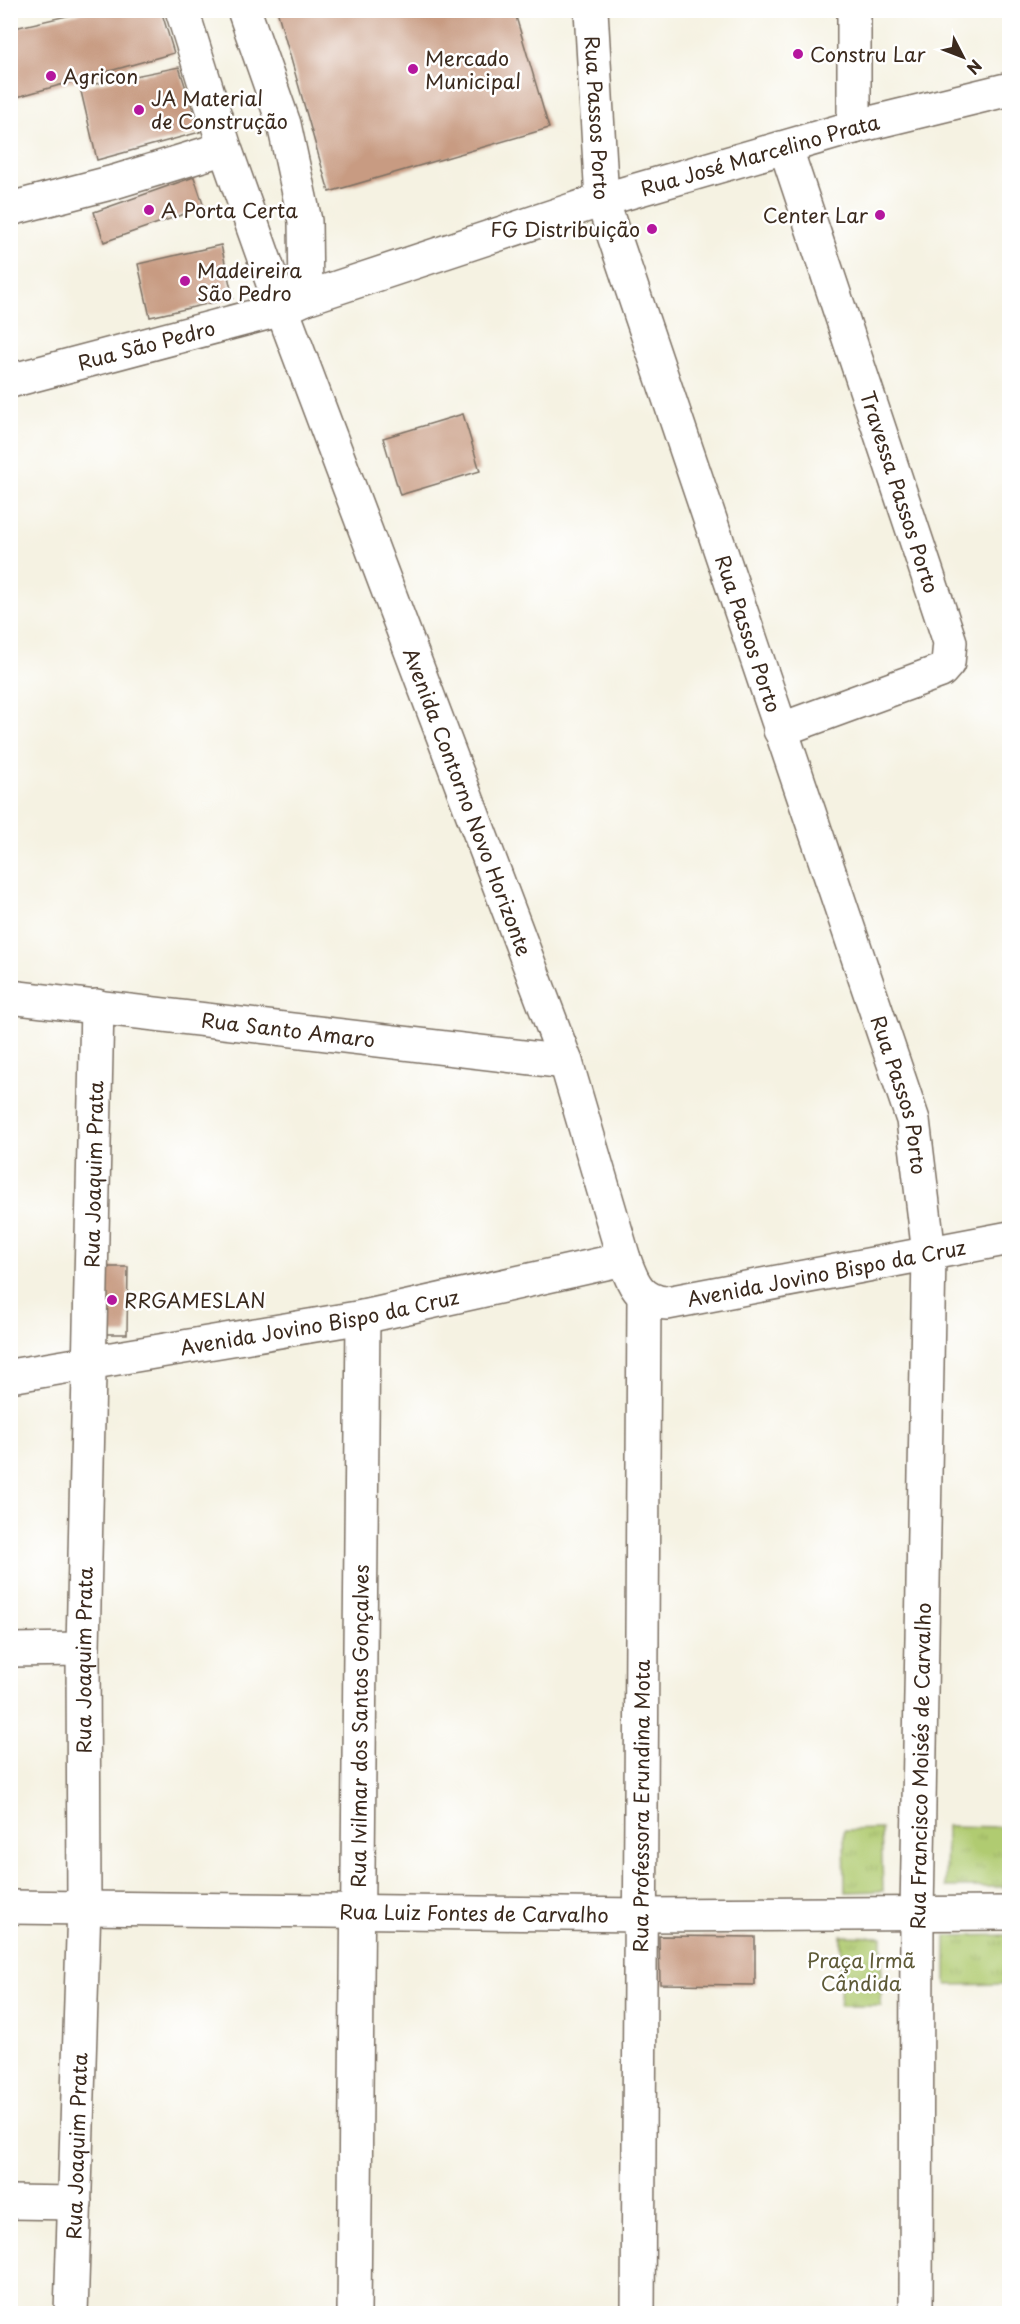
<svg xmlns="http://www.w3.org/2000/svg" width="1020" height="2324" viewBox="0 0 1020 2324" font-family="'Playpen Sans',sans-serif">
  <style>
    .park { fill: url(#park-tufts); stroke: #767a48; stroke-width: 1.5 }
    .building { fill: #c89b82 }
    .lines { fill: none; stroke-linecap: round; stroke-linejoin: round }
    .street-casing { stroke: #7c7063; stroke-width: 36 }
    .secondary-casing { stroke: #7c7063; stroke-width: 36 }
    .street { stroke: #fff; stroke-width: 33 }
    .secondary { stroke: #fff; stroke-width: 33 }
    .poi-dot { fill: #b5179e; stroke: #fff; stroke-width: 2 }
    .labels { text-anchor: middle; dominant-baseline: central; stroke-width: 5; stroke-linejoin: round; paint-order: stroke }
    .poi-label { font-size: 20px; fill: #3b2a1e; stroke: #fff; text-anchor: start }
    .street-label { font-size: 20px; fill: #3b2a1e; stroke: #fff }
    .park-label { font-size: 20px; fill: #5e5a37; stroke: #fff }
  </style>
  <defs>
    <pattern id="park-tufts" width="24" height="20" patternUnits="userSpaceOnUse" patternTransform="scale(1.5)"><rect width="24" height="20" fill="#b0cb71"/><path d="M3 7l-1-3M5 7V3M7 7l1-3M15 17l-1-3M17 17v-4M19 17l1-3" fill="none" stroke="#98ae61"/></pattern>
  </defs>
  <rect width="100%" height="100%" fill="#fff"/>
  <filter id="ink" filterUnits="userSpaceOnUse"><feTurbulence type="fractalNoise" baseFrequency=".0167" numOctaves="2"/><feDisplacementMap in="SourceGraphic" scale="12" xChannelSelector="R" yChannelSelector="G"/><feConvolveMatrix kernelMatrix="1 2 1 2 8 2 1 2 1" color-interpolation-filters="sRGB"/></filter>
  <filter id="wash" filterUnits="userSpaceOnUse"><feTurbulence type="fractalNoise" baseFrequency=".008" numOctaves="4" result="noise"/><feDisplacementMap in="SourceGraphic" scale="24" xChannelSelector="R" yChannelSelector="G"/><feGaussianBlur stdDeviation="1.35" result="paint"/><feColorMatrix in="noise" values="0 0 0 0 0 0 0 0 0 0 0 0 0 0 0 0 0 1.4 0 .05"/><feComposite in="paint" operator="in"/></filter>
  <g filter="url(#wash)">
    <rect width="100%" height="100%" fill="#f5f2e2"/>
    <path class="park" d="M946,1826L1005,1827V1887H945Z
      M881,1829L883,1891L845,1892L844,1830Z
      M1009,1935V1984L946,1985V1936Z
      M841,1936L882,1937L881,2006H840Z"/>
    <g id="blocks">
      <path class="building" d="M93,10H161L174,53L10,99V29Z
        M277,10H514L549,128L329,192Z
        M179,67L200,132L97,160L80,87Z
        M194,177L204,207L104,242L94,212Z
        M221,245L233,298L150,317L138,264Z
        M463,414L480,471L400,495L383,438Z
        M97,1267H128L127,1334H97Z
        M659,1936L755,1937V1985L660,1984Z"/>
    </g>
  </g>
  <g filter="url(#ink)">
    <use href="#blocks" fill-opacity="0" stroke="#7c7063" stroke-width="1.5"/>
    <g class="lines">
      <g class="street-casing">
        <g id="street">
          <path id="s1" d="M591,10L602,200L913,1120L929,1254L917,1913L916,2314"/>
          <path d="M854,10V127"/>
          <path d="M10,209L114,182L225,148"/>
          <path id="s2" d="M306,298L602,200L854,127L1010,89"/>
          <path id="s3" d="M10,381L282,309"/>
          <path d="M780,730L941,671L948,663L950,642L786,149"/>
          <path id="s4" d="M10,997L566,1062"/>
          <path id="s5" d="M10,1376L363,1317L624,1259"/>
          <path d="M10,1650L83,1649"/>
          <path id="s6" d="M10,1907L641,1915L1010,1913"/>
          <path d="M10,2202L75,2203"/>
          <path id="s7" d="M71,2314L84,1906L83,1649L97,1006"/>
          <path id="s8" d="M354,2314L363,1317"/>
          <path id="s9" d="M638,2314L644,1296"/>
        </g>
      </g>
      <g class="secondary-casing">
        <g id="secondary">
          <path id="s10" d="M182,10L225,148L282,309L566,1062L624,1259C632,1282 640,1302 667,1303L1010,1238"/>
          <path d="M244,10L284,124L305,221L306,298L282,309"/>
        </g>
      </g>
      <use href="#street" class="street"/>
      <use href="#secondary" class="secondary"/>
    </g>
  </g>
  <g class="poi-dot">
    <circle cx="798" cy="54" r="6"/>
    <circle cx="413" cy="69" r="6"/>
    <circle cx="51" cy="76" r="6"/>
    <circle cx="139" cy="110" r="6"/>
    <circle cx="149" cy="210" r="6"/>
    <circle cx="880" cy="215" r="6"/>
    <circle cx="652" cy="229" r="6"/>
    <circle cx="185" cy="281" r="6"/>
    <circle cx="112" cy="1300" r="6"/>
  </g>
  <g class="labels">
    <g class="poi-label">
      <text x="810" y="54">Constru Lar</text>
      <text x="425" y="58">Mercado<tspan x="425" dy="23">Municipal</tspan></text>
      <text x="63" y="76">Agricon</text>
      <text x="151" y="98">JA Material<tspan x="151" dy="23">de Construção</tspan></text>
      <text x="161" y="210">A Porta Certa</text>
      <text x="868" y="215" text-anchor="end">Center Lar</text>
      <text x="640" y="229" text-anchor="end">FG Distribuição</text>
      <text x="197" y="270">Madeireira<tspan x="197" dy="23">São Pedro</tspan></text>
      <text x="124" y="1300">RRGAMESLAN</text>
    </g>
    <g class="street-label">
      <text stroke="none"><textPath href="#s1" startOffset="108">Rua Passos Porto</textPath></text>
      <text stroke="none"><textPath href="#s2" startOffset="476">Rua José Marcelino Prata</textPath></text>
      <text stroke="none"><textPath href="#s3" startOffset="141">Rua São Pedro</textPath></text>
      <text transform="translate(900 492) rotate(72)">Travessa Passos Porto</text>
      <text stroke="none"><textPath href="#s1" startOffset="648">Rua Passos Porto</textPath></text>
      <text stroke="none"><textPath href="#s10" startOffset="842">Avenida Contorno Novo Horizonte</textPath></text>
      <text stroke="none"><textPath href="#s4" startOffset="280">Rua Santo Amaro</textPath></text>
      <text stroke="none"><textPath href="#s1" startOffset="1134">Rua Passos Porto</textPath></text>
      <text stroke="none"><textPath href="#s7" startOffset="1140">Rua Joaquim Prata</textPath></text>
      <text stroke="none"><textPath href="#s10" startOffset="1554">Avenida Jovino Bispo da Cruz</textPath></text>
      <text stroke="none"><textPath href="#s5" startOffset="314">Avenida Jovino Bispo da Cruz</textPath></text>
      <text stroke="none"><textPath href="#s7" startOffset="654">Rua Joaquim Prata</textPath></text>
      <text stroke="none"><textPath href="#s8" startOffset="588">Rua Ivilmar dos Santos Gonçalves</textPath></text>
      <text transform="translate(920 1766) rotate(-89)">Rua Francisco Moisés de Carvalho</text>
      <text stroke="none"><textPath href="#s9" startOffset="508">Rua Professora Erundina Mota</textPath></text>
      <text stroke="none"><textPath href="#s6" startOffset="464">Rua Luiz Fontes de Carvalho</textPath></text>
      <text stroke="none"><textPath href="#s7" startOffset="168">Rua Joaquim Prata</textPath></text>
    </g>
    <g class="park-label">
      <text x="861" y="1960">Praça Irmã<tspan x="861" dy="23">Cândida</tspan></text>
    </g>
  </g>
  <rect width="1020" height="2324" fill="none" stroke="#fff" stroke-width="36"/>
  <g transform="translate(963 57) rotate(132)" stroke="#ffffff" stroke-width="4.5" paint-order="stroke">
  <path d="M0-4.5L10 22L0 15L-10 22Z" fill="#3b2a1e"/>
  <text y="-9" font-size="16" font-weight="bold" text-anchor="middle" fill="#3b2a1e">N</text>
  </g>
</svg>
